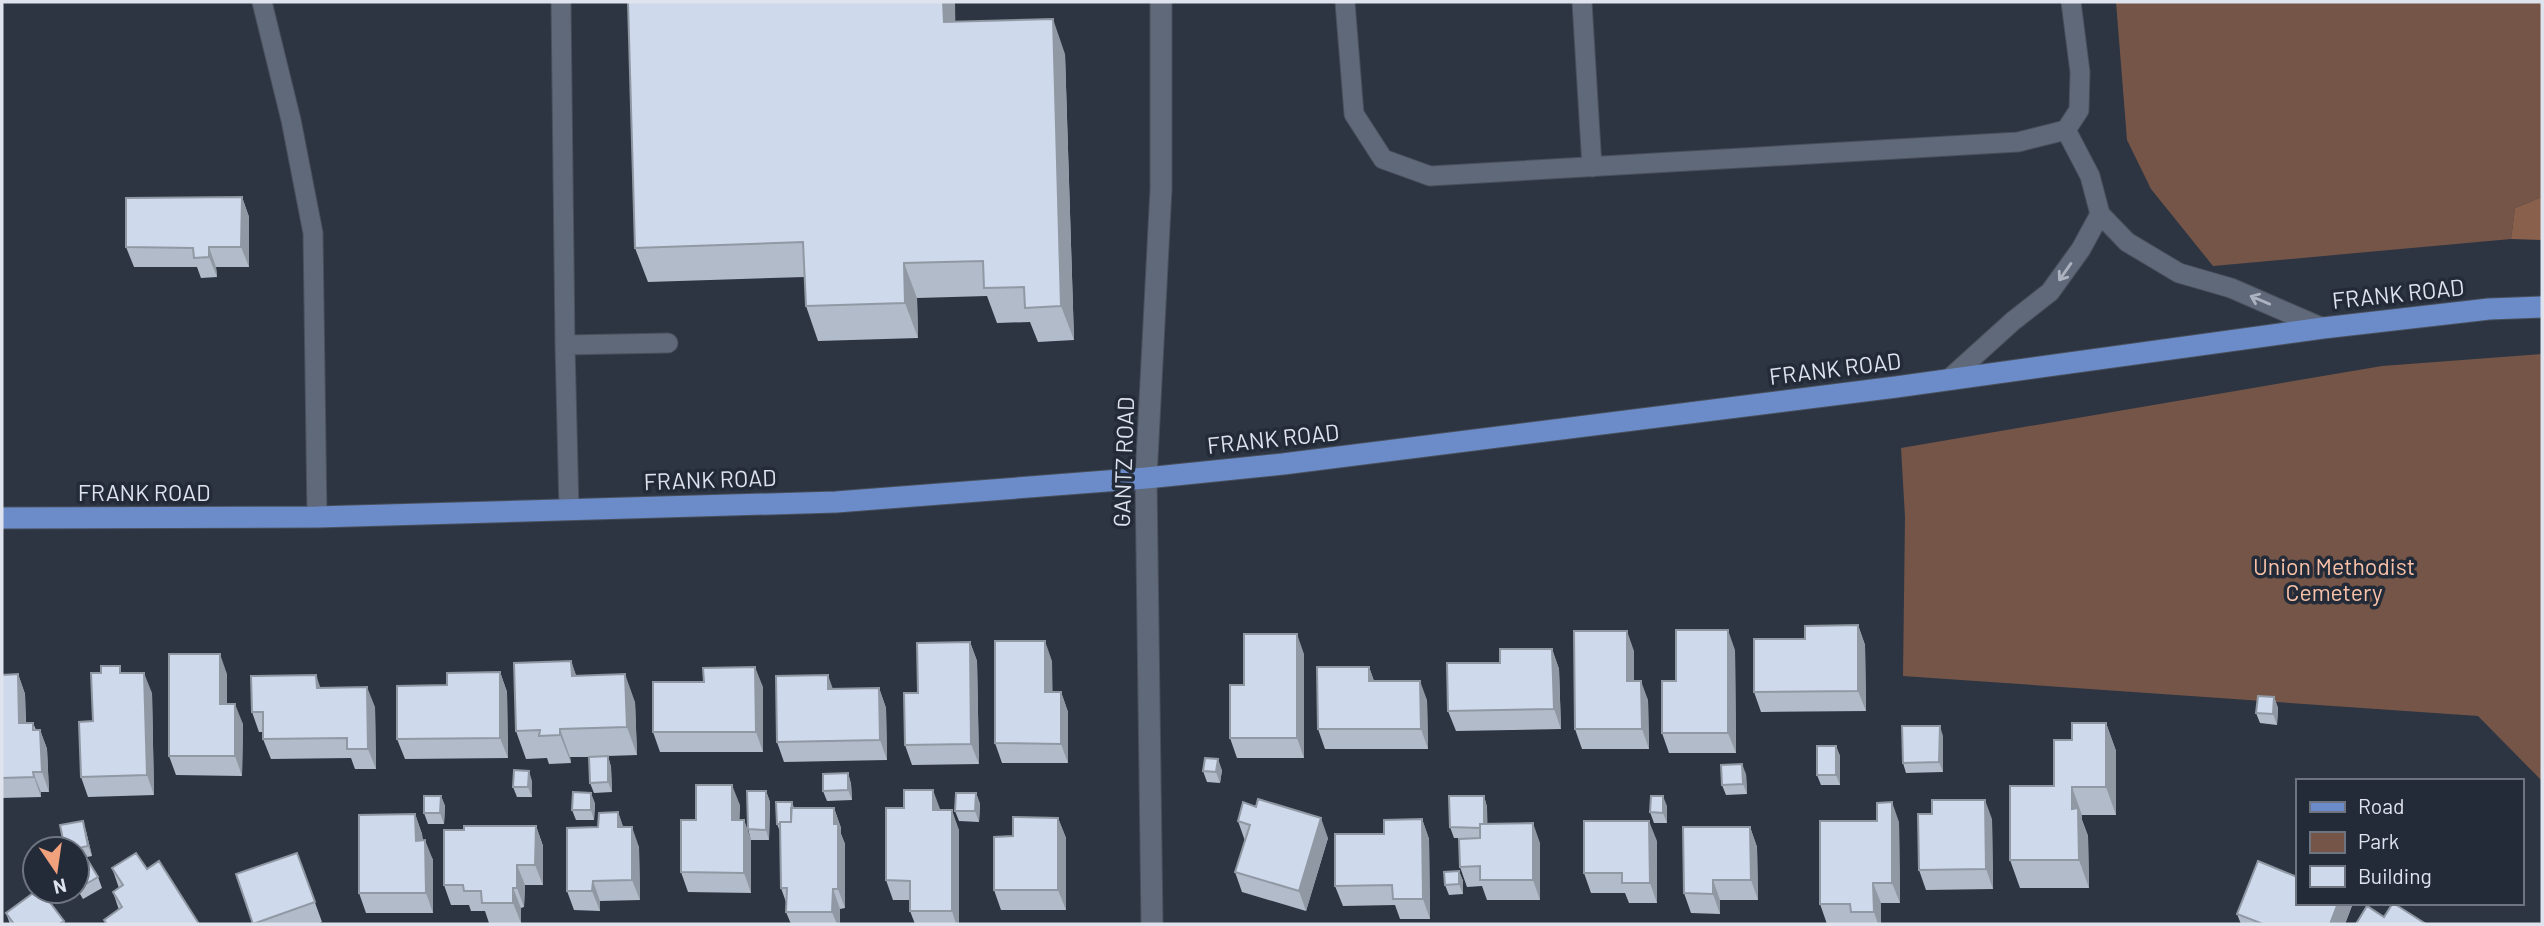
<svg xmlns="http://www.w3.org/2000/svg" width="2544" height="926" viewBox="0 0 2544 926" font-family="Barlow,sans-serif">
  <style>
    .green { fill: #755547 }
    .forest { fill: #89604c }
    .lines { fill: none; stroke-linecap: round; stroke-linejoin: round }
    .lane-casing { stroke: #49505c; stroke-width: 21 }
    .street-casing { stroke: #49505c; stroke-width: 23 }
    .secondary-casing { stroke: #49505c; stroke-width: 23 }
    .primary-casing { stroke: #49505c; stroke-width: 23 }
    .lane { stroke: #606979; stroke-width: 19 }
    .street { stroke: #606979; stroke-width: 21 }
    .secondary { stroke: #606979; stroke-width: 21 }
    .primary { stroke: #6b8cc9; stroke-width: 21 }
    .wall { fill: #b1bbca }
    .shaded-wall { fill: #9098a4 }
    .building { fill: #ced9eb; stroke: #9098a4; stroke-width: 2 }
    .oneway { stroke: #acb2bf }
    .labels { text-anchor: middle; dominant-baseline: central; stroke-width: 7; stroke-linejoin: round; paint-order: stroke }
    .street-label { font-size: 23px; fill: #dee3ed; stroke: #232b39 }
    .park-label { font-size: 23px; fill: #fac2a8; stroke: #232b39 }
  </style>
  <rect width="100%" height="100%" fill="#2d3543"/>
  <path class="green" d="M2116,2H2542V197L2515,208L2511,239L2213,266L2151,189L2127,140Z
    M2542,354V781L2478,716L1903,676L1905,517L1901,448L2382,366Z"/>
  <path class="forest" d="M2542,197V240L2511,239L2515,208Z"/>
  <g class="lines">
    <g class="lane-casing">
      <path id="lane" d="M262,2L291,120L313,233L317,517
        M561,2L565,345L569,510
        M1345,2L1354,114L1383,159L1430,176L2018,142L2066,130L2079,110L2080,72L2071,2
        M1582,2L1592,167
        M2066,130L2090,176L2100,214L2127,242L2179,273L2231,288L2323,328
        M565,345L668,343
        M1949,379L2013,321L2050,292L2081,249L2100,214"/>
    </g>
    <g class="street-casing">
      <path id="street" d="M1146,478L1152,924"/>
    </g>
    <g class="secondary-casing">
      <path id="secondary" d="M1146,478L1161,189V2"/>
    </g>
    <g class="primary-casing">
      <path id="primary" d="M2,518L317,517L836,502L1146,478L1283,464L1896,387L2323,328L2489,309L2542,307"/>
    </g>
    <use href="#lane" class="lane"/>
    <use href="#street" class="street"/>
    <use href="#secondary" class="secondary"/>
    <use href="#primary" class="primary"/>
  </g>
  <path class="wall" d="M956,22L1065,54L1074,340L1038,342L1030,322L997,323L987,296L917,298L918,338L818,341L806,306L805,277L648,282L635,248Z
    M242,197L249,217V267H216L217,277L201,278L197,267H134L126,247Z
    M1858,625L1865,645L1866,711L1761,712L1754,692L1805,639Z
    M970,642L977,661L979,764L912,765L905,745L918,693Z
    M1552,649L1559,669L1561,729L1456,731L1448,711L1500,663Z
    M1735,650L1736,753H1669L1662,733L1676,681Z
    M1634,651V681L1648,700L1649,749H1582L1575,729Z
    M1304,654V758H1237L1230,738L1244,685Z
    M571,661L576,676L635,702L637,755L608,756L611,767L612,792L594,793L590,783L589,757H570L571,763L549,764L547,758L526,759L516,731Z
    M1052,661V692H1061L1068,712V763H1002L995,743Z
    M1369,667L1374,681L1427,700L1428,749H1325L1318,729Z
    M500,672L507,692L508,758L405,759L397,739Z
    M123,673L152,693L154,795L88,797L81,777L93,721Z
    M18,674L25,694L26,723H33L36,730H40L47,749L49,792H41V797L2,798V675Z
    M227,674V704L243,724L242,776L176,775L169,756Z
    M763,687V752H660L653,732Z
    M321,688L375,707L376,769H355L351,758L271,759L263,739V732H259L252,712Z
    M879,688L886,708L887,760L784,762L777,742L833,689Z
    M2274,697L2278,708L2277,725L2260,723L2256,713Z
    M2106,723L2116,751V815H2082V820L2088,836L2089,888H2020L2010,860L2054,786L2072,740Z
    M1943,736V772L1906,773L1903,763Z
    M1836,746L1840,756V785H1821L1817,775Z
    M1222,770L1220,783L1207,782L1203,771Z
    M848,773L851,784L852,800L827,801L823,791Z
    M1746,774L1747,794L1726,795L1722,785Z
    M532,781V797H517L513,787Z
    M766,791L770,802L769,840H751L748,829Z
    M976,793L980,804L979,822L959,821L955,811Z
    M441,796L445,806L444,824H428L424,813Z
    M1484,796L1487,807V824L1540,843V900H1487L1482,886L1467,887L1460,867L1480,838H1454L1450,827Z
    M792,802L794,808H834L841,828V834L845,844V908L840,909V924H791L786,912V902L781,888V834L777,824Z
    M595,803L594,820H576L572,810Z
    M740,805L739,820H744L751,840V893L688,892L681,872Z
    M1667,806V823H1654L1650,812Z
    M940,810L959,830V924H915L910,911V900H893L886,880Z
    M618,812L623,827L639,847L640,900L600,901V911L574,910L567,891L598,827Z
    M415,814L422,834L423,841L433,860V913H366L359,893Z
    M1058,818L1066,838V910H1001L994,890L1013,836Z
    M1422,819L1429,839L1430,919H1400L1395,905L1343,906L1335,886L1384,834Z
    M1992,819L1993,889L1926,890L1919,870Z
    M1238,821L1328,838L1306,911L1242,892L1235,872L1245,841Z
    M1899,822L1900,903H1881V924H1827L1820,904Z
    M536,826L543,846V885H525L524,907L521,908V923H489L485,911H471L469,905H451L444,885L464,830Z
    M1750,827L1757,847L1758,900H1720V914L1691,913L1684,893Z
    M86,831L92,856L77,859V849H65Z
    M1657,841V903H1629L1625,893H1591L1584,873Z
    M297,853L322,922L317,924H254Z
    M77,865L98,877L102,888L83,899L77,889Z
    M112,868L147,869L199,924H105L104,920L119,910L113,892L119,888Z
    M1459,871L1463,881V894L1449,895L1445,885Z
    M2297,903H2353L2345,924H2241L2237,914Z
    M6,913L64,921L65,924H10Z"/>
  <path class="shaded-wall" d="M943,2H955L956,57L944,22Z
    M1053,19L1065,54L1074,340L1061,306Z
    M242,197L249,217V267L241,247Z
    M209,247L216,267L217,277L209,257Z
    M904,263L917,298L918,338L905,303Z
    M1858,625L1865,645L1866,711L1858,691Z
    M1728,630L1735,650L1736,753L1728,733Z
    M1627,631L1634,651V701L1627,681Z
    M1297,634L1304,654V758L1297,738Z
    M1045,641L1052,661L1053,712L1045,692Z
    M970,642L977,661L979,764L971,744Z
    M1552,649L1559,669L1561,729L1554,709Z
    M220,654L227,674V724L220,704Z
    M571,661L581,689L572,676Z
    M755,667L763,687V752L756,732Z
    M1369,667L1376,687L1369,681Z
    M500,672L507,692L508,758L500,738Z
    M144,673L152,693L154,795L147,775Z
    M18,674L25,694L26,743L19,723Z
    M625,674L635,702L637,755L627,727Z
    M316,675L323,695L317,688Z
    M828,675L835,695L828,689Z
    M1420,681L1427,700L1428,749L1421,729Z
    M1641,681L1648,700L1649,749L1642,729Z
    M367,687L375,707L376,769L368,749Z
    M879,688L886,708L887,760L880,740Z
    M1061,692L1068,712V763L1061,744Z
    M2274,697L2278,708L2277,725L2273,714Z
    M235,704L243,724L242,776L235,756Z
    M2106,723L2116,751V815L2106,787Z
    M1940,726L1943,736V772L1939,762Z
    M560,729L570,757L571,763L560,735Z
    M40,730L47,749L49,792L42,772Z
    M1836,746L1840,756V785L1836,775Z
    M608,756L611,767L612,792L608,782Z
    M1218,759L1222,770L1220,783L1216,772Z
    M1742,764L1746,774L1747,794L1743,784Z
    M529,771L532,781V797L528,787Z
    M33,772L41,792V797L34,777Z
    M848,773L851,784L852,800L848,790Z
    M732,785L740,805L739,840L732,820Z
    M2072,787L2082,815V820L2088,836L2089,888L2079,860L2072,809Z
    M933,790L940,809V830L933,810Z
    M766,791L770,802L769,840L766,830Z
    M591,793L595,803L594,820L591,810Z
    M976,793L980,804L979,822L975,811Z
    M441,796L445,806L444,824L440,813Z
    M1484,796L1487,807L1488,838L1484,828Z
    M1663,796L1667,806V823L1663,813Z
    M1985,800L1992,819L1993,889L1986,869Z
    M1892,802L1899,822L1900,903L1892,883Z
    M834,808L841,828V834L845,844V908L838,889Z
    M952,810L959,830V924H956L952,911Z
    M618,812L625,832L618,827Z
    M415,814L422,834L423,861L416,841Z
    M1058,818L1066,838V910L1058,890Z
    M1321,818L1328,838L1306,911L1299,891Z
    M1422,819L1429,839L1430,919L1423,899Z
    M744,820L751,840V893L744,873Z
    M83,821L86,831L92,856L88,846Z
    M1649,821L1657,841V903L1650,883Z
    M1533,823L1540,843V900L1533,880Z
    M536,826L543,846V885L535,865Z
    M632,827L639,847L640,900L632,880Z
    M1750,827L1757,847L1758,900L1751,880Z
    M425,840L433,860V913L426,893Z
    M517,865L525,885L524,907L517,888Z
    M1459,871L1463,881V894L1459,884Z
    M1713,880L1720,900V914L1713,894Z
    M593,881L600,901V911L592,891Z
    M1873,883L1881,903V924H1878L1874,912Z
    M513,888L521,908V923L513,903Z
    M833,889L840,909V924H837L832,912Z
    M2338,903H2353L2345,924H2330Z"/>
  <path class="building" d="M628,2H943L944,22L1053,19L1061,306L1025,308L1024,287L984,288L983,261L904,263L905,303L806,306L803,242L635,248Z
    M242,197L241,247H209V257L194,258L193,248L126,247V198Z
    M1858,625V691L1754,692V639H1805V626Z
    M1676,630H1728V733H1662V681H1676Z
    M1574,631H1627V681H1641L1642,729H1575Z
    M1244,634H1297V738H1230V685H1244Z
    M995,641H1045V692H1061V744L995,743Z
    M970,642L971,744L905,745L904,693H918L917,643Z
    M1500,649H1552L1554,709L1448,711L1447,663H1500Z
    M169,654H220V704H235V756H169Z
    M571,661L572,676L625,674L627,727L560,729V735L539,736L540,730L516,731L514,663Z
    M101,666H120V673H144L147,775L81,777L79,722L93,721L91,673H101Z
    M755,667L756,732H653V682H704L703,668Z
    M1317,667H1369V681H1420L1421,729H1318Z
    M500,672V738L397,739V686L447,685V673Z
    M18,674L19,723H33V730H40L42,772H33L34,777L2,778V675Z
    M316,675L317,688L367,687L368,749H347V738L263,739V712H252L251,676Z
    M828,675V689L879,688L880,740L777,742L776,676Z
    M2258,696L2274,697L2273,714L2256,713Z
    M2072,723H2106V787H2072V809L2078,808L2079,860H2010V786H2054V740H2072Z
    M1902,726H1940L1939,762L1903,763Z
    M1817,746H1836V775H1817Z
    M608,756V782L590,783L589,757Z
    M1205,758L1218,759L1216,772L1203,771Z
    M1742,764L1743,784L1722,785L1721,765Z
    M514,770L529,771L528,787H513Z
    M848,773V790L823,791V774Z
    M696,785H732V820H744V873L681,872V820H696Z
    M904,790H933V810H952V911H910V881L886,880V808H904Z
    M747,791H766V830L748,829Z
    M573,792L591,793V810H572Z
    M956,793H976L975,811H955Z
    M424,796H441L440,813H424Z
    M1449,796H1484V824H1480V828L1450,827Z
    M1651,796H1663V813L1650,812Z
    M1258,799L1321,818L1299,891L1235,872L1250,825L1238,821L1243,802L1256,807Z
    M1932,800H1985L1986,869L1919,870L1918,814H1932Z
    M776,802H792L791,822H780V824H777Z
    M1892,802V883H1873L1874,912H1851L1850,904H1820V821H1877V803Z
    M791,808H834V824H838V889H833L832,912H786L787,888H781L780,822H791Z
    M618,812V827H632V880L593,881L592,891H567V828L598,827L599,813Z
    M415,814L416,841L425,840L426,893H359V815Z
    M1013,817L1058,818V890H994V837L1013,836Z
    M1422,819L1423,899H1393L1392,885L1335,886V834H1384V820Z
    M83,821L88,846L74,849H65L60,825Z
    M1584,821H1649L1650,883H1622V873H1584Z
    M1533,823V880H1480V866L1460,867L1459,839L1480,838V824Z
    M464,826H536L535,865H517V888H513V903H482L481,891H464L463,885H444V830H464Z
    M1683,827H1750L1751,880H1713V894L1684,893Z
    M136,853L147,869L159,861L199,924H107L104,920L122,907L113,892L123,885L112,868Z
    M297,853L315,902L253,924L236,874Z
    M87,859L98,877L79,888L77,885V865Z
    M2258,861L2297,877V903H2338L2330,924H2263L2237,914Z
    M1459,871V884L1445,885L1444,872Z
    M36,891H41L64,921L59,924H14L6,913Z
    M2393,903L2426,924H2356L2367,906L2384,917Z"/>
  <defs><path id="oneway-shaft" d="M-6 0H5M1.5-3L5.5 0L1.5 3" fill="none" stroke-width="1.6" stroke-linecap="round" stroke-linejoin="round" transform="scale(1.75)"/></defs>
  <g class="oneway">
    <use href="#oneway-shaft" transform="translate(2065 272) rotate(125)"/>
    <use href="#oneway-shaft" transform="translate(2260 300) rotate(-157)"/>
  </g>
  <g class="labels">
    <g class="street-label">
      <text transform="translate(2398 293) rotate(-6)">FRANK ROAD</text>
      <text transform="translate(1835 368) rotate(-7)">FRANK ROAD</text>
      <text transform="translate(1273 438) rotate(-6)">FRANK ROAD</text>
      <text transform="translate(1123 462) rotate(-88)">GANTZ ROAD</text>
      <text transform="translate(710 479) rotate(-2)">FRANK ROAD</text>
      <text x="144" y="492">FRANK ROAD</text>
    </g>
    <g class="park-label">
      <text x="2334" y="566">Union Methodist<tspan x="2334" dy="26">Cemetery</tspan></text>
    </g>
  </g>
  <rect width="2544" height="926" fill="none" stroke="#dee3ed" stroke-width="7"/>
  <rect x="2296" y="779" width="228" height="126" fill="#232b39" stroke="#6e7581" stroke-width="2"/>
  <rect x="2310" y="802" width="35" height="10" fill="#6b8cc9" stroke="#6e7581" stroke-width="2"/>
  <text x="2358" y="814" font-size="21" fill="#dee3ed">Road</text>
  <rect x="2310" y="832" width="35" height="21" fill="#755547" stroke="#6e7581" stroke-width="2"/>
  <text x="2358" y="849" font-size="21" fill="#dee3ed">Park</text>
  <rect x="2310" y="866" width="35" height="21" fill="#ced9eb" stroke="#6e7581" stroke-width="2"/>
  <text x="2358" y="884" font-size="21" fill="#dee3ed">Building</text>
  <g transform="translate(56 870) rotate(167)"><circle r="33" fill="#232b39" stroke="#6e7581" stroke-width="2"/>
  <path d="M0-5L12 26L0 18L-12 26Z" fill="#f1a17c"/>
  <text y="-10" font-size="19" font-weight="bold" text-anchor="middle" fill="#dee3ed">N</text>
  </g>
</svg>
